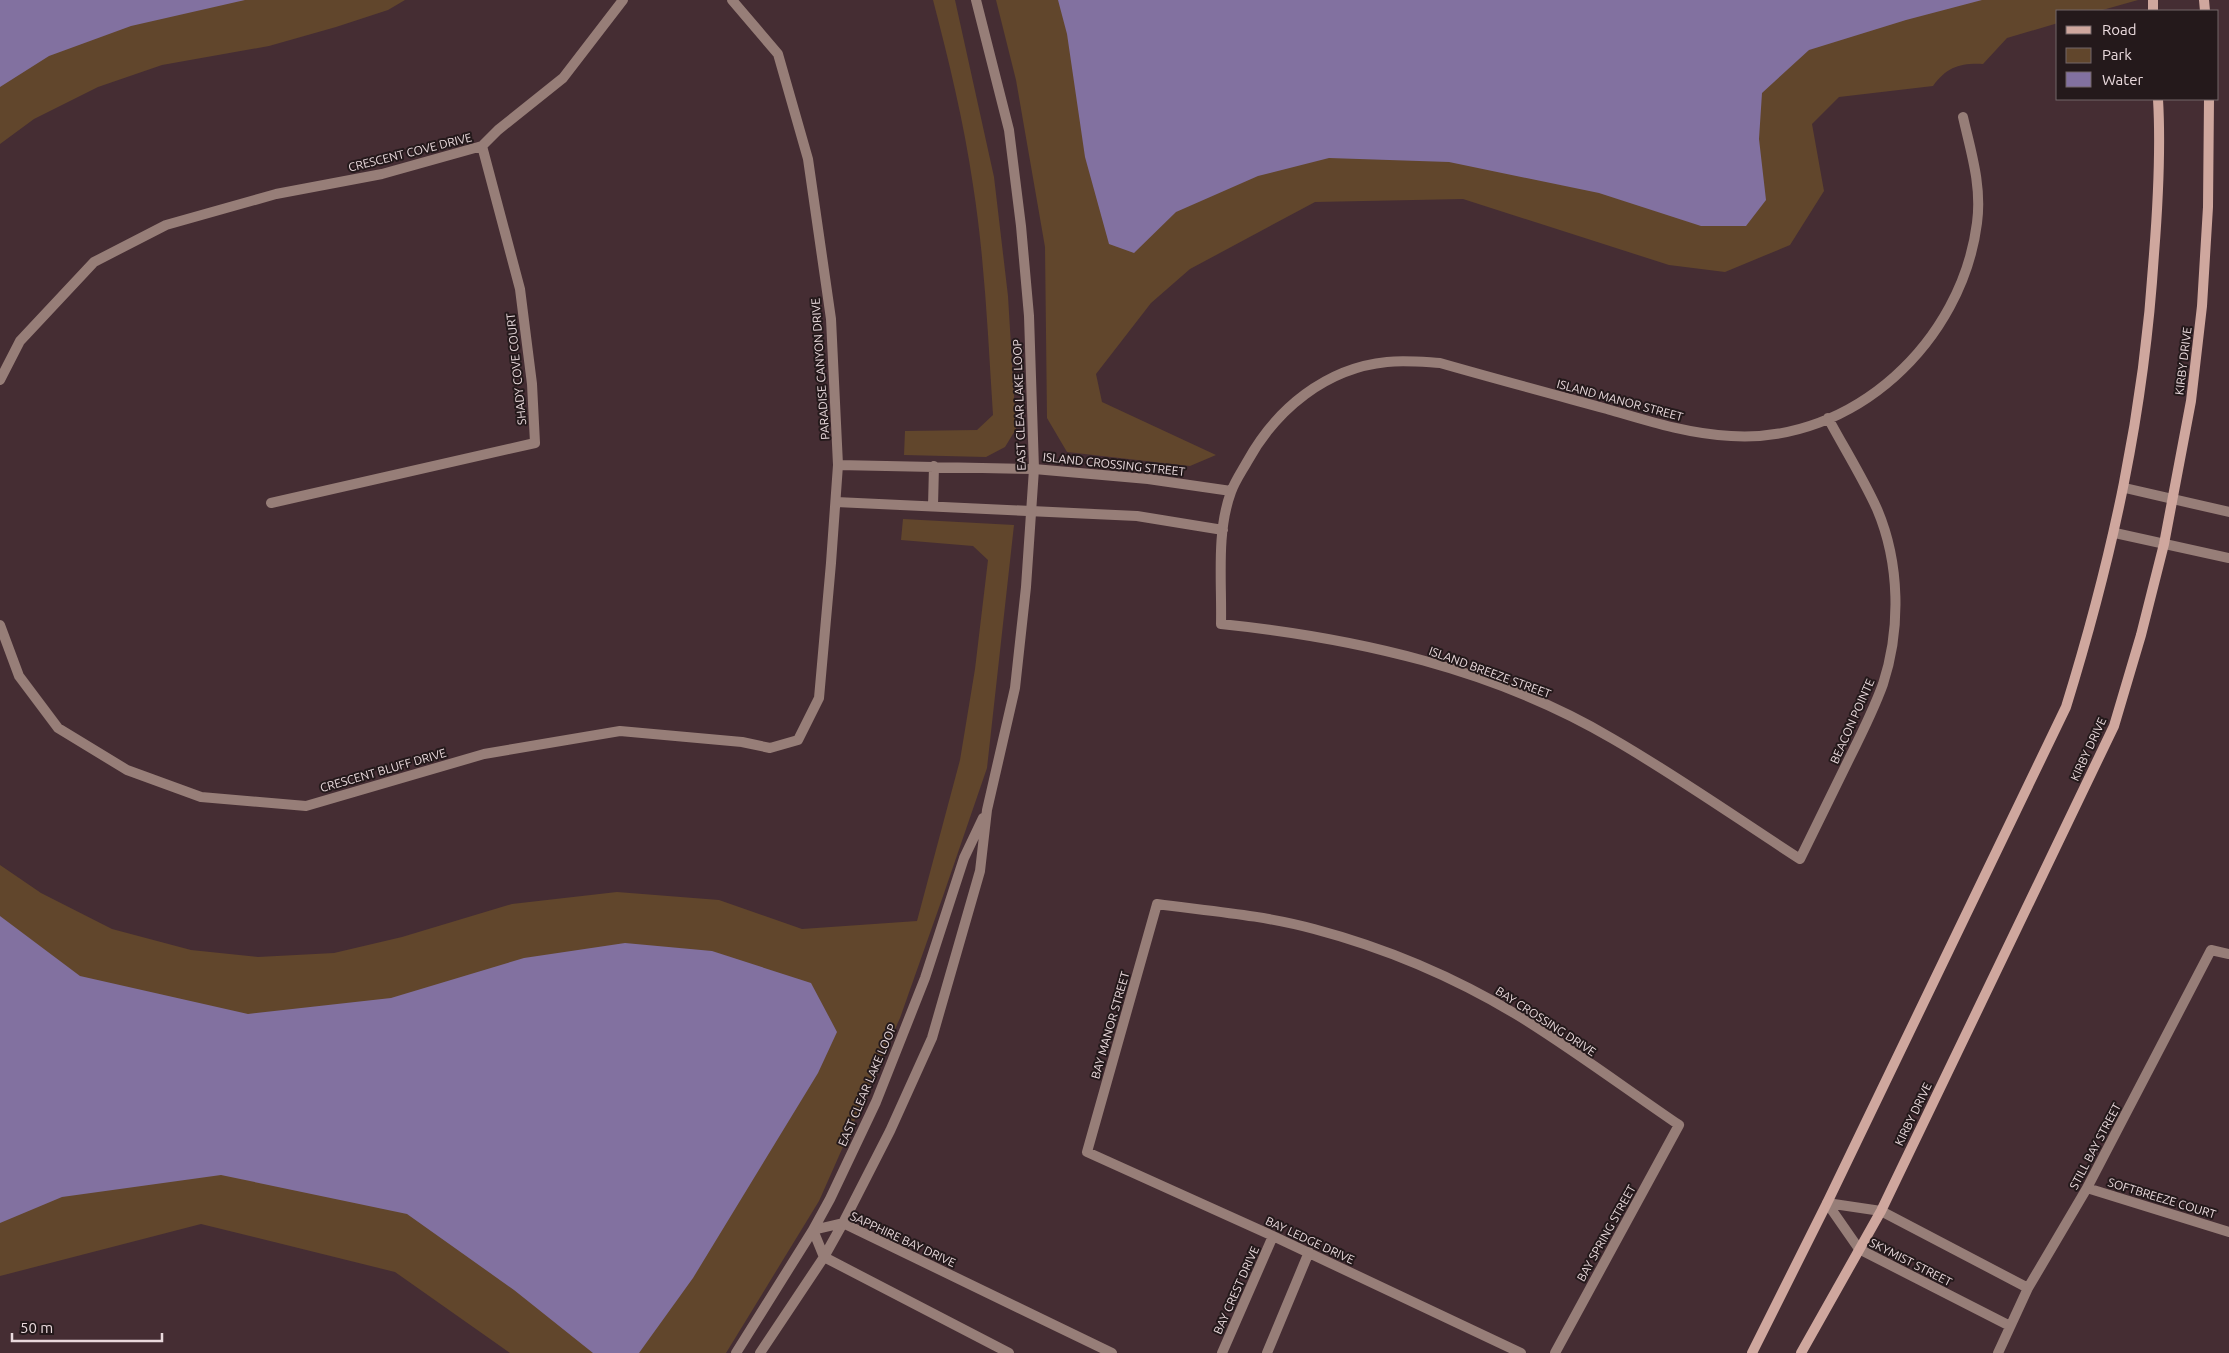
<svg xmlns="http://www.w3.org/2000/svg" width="2229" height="1353" viewBox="0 0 2229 1353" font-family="Ubuntu,sans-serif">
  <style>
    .green { fill: #61462c }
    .water { fill: #8271a0 }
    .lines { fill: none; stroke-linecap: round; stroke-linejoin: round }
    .minor { stroke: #977e78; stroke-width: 10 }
    .tertiary { stroke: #977e78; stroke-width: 10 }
    .secondary { stroke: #cfa79e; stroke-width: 10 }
    .labels { text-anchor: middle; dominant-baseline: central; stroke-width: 4; stroke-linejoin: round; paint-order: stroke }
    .street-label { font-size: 12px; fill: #eadadd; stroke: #24191b }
  </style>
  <rect width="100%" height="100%" fill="#452d33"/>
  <path class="green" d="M0,0H405L388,10L336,27L269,46L162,65L98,87L34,119L0,144Z
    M933,0H955L994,177L1008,296L1016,429L1005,447L986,457L904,455L905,431L977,430L993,415C988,338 985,261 973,185C964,123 949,61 933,0Z
    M996,0H2138L2099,11H2058V23L2007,38L1983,64C1960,63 1947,67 1933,86L1839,97L1812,124L1824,191L1790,245L1725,272L1669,265L1463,199L1315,202L1190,269L1151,303L1096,374L1102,402L1216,455L1190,466L1067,452L1047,418L1045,247L1016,80Z
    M903,519L1014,525L987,768L942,899L900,1018L819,1201L726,1353H510L395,1272L201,1224L0,1276V865L41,893L112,929L191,950L258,957L334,953L402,937L512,904L617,892L719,900L802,929L917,921L960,760L975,669L988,560L973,546L901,540Z"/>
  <path class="water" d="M0,0H245L131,26L49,56L0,87Z
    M1058,0H1982L1906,20L1809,50L1762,93L1759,139L1766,200L1746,226H1701L1599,193L1449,162L1329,158L1258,176L1176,212L1134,253L1109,244L1085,157L1067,34Z
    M0,916L80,976L248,1014L391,998L524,958L625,943L712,951L811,983L837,1032L818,1073L693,1278L639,1353H593L514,1290L407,1214L221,1175L62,1197L0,1223Z"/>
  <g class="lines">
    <path class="minor" d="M0,380L20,341L94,262L166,225L276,194L382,174L482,146L498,130L563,78L623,0
      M1828,418C1844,448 1863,478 1877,509C1900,563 1901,629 1883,684C1874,709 1862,733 1850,757C1833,791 1817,825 1800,859C1738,819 1677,776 1613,739C1495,669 1356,638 1221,624C1222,581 1216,533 1231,492C1235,481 1242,471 1247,462C1276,409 1326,368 1387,362C1405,360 1423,362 1440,363C1496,379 1552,394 1607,409C1648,421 1688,434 1731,436C1854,444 1962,341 1977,223C1982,186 1971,152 1963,117
      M838,465L1034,469L1148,479L1231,491
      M2125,488L2229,512
      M836,502L1137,516L1223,530
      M271,503L535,443L532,384L520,289L482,146
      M933,506L934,466
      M2115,533L2229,558
      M0,625L19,676L58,728L127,770L201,797L306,806L484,754L620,731L742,742L770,748L798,740L819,698L831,563L838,465L831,319L808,159L778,54L732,0
      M2087,1188L2229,1232
      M1827,1203L1859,1249L2010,1326
      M1827,1203L1881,1211L2028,1288
      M1222,1353L1273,1236
      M1267,1353L1309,1252
      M1521,1353L1273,1236L1087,1152L1157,904C1209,911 1263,915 1314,929C1386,948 1456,978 1519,1016C1574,1050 1626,1089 1679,1125L1555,1353
      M1998,1353L2028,1288L2087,1188L2211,950L2229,954"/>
    <path class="tertiary" d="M736,1353L813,1230L830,1199L876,1102L925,978L964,858L983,818
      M760,1353L824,1257L843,1223L890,1131L932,1038L980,871L987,810L1015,688L1026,587L1034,469L1029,316L1021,226L1009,130L976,0
      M1009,1353L824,1257L813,1230L843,1223L1112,1353"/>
    <path class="secondary" d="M2153,0V11
      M2204,0L2205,11
      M1752,1353L1827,1203L2066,707C2113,555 2144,413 2154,254C2158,203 2161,150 2158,99
      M1801,1353L1881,1211L2114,726L2141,635L2164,544L2191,401L2202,306L2208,207L2209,99"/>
  </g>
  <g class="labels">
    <g class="street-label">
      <text transform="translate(410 152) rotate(-14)">CRESCENT COVE DRIVE</text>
      <text transform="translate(2183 361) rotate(-83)">KIRBY DRIVE</text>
      <text transform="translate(516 369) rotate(-96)">SHADY COVE COURT</text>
      <text transform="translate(820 369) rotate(-94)">PARADISE CANYON DRIVE</text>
      <text transform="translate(1620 400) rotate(15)">ISLAND MANOR STREET</text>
      <text transform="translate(1019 405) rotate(-92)">EAST CLEAR LAKE LOOP</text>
      <text transform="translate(1114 464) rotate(6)">ISLAND CROSSING STREET</text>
      <text transform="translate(1490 672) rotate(20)">ISLAND BREEZE STREET</text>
      <text transform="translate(1852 721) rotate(-66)">BEACON POINTE</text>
      <text transform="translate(2088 749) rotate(-65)">KIRBY DRIVE</text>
      <text transform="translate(383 770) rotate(-16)">CRESCENT BLUFF DRIVE</text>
      <text transform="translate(1546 1021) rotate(33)">BAY CROSSING DRIVE</text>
      <text transform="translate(1110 1025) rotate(-74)">BAY MANOR STREET</text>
      <text transform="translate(867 1085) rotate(-67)">EAST CLEAR LAKE LOOP</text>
      <text transform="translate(1913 1114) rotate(-64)">KIRBY DRIVE</text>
      <text transform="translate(2095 1146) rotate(-62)">STILL BAY STREET</text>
      <text transform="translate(2162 1198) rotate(17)">SOFTBREEZE COURT</text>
      <text transform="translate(1606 1233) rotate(-61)">BAY SPRING STREET</text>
      <text transform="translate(903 1239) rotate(25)">SAPPHIRE BAY DRIVE</text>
      <text transform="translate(1310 1240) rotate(25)">BAY LEDGE DRIVE</text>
      <text transform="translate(1911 1262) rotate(27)">SKYMIST STREET</text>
      <text transform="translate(1236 1290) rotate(-66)">BAY CREST DRIVE</text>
    </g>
  </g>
  <rect x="2056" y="10" width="162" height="90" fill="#24191b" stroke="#736669"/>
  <rect x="2066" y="26" width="25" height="8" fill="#cfa79e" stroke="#736669"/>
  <text x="2102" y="35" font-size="15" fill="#eadadd">Road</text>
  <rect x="2066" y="48" width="25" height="15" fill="#61462c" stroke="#736669"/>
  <text x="2102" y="60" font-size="15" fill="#eadadd">Park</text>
  <rect x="2066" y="72" width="25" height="15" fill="#8271a0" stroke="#736669"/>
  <text x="2102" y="85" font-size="15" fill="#eadadd">Water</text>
  <path d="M12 1333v8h150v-8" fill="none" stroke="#eadadd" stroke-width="2.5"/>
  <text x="20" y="1333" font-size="15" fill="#eadadd" stroke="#24191b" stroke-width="4" paint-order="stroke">50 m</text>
</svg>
